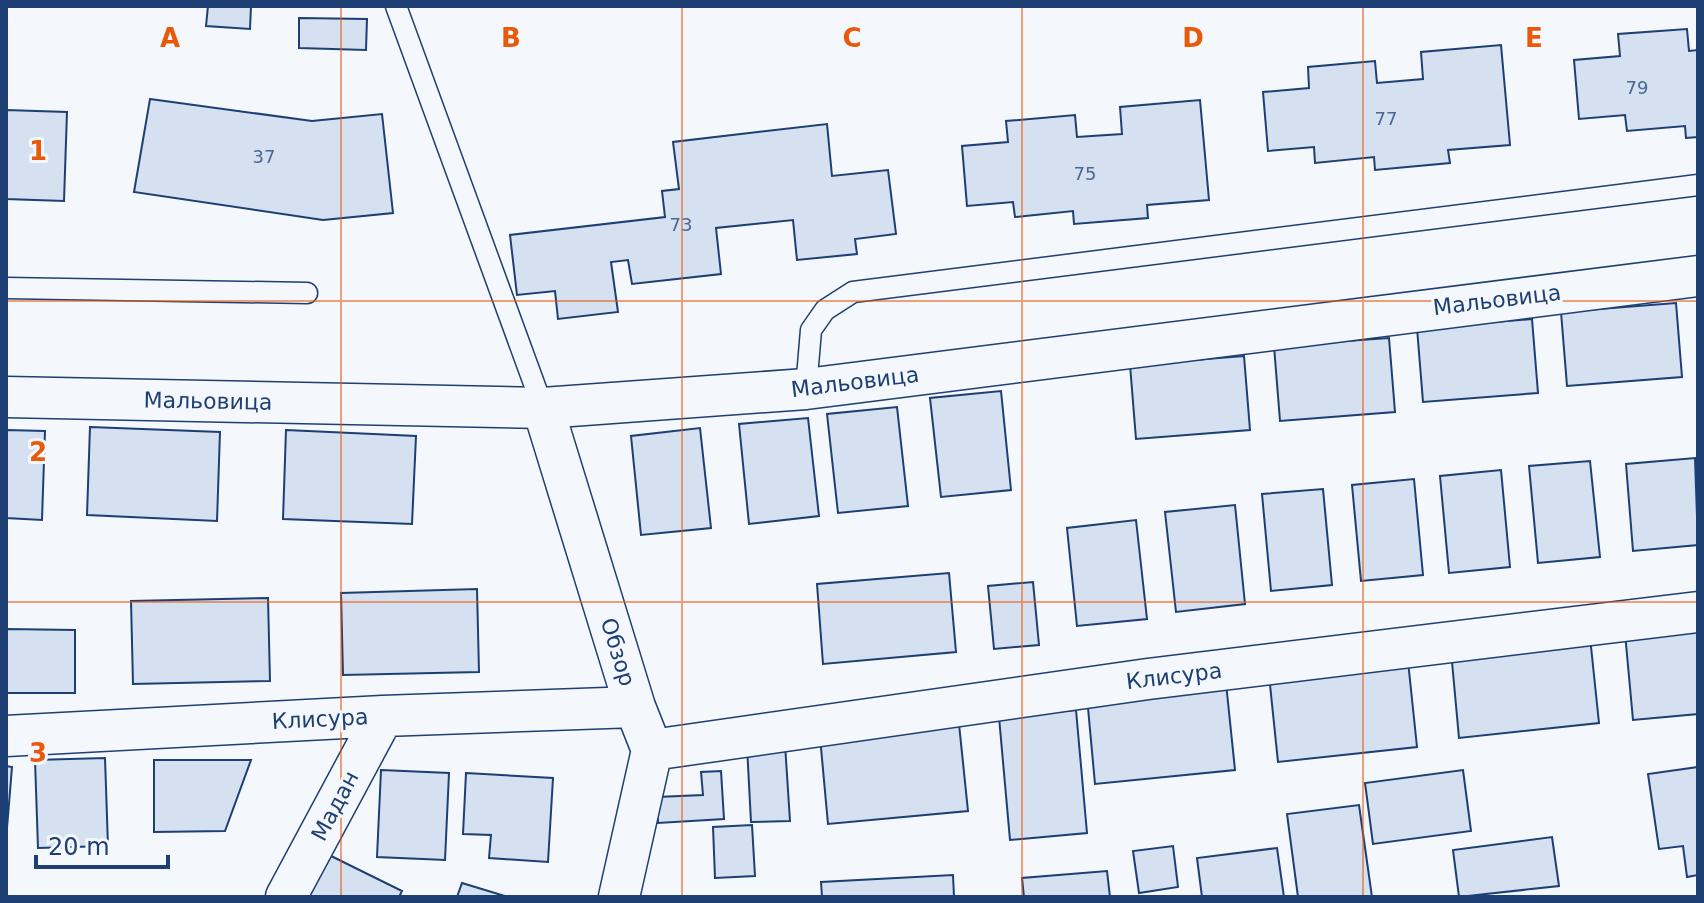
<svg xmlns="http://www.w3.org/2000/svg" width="1704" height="903" viewBox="0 0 1704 903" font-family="'DejaVu Sans',sans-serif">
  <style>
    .building { fill: #d5e0f0; stroke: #1d3f73; stroke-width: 2 }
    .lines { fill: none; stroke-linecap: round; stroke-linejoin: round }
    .service-casing { stroke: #1d3f73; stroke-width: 23 }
    .minor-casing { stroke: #1d3f73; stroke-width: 43 }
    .service { stroke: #f4f7fb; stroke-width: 20 }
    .minor { stroke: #f4f7fb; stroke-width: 40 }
    .grid { fill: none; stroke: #e8590c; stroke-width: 2; stroke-opacity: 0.55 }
    .labels { text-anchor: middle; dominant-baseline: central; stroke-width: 6; stroke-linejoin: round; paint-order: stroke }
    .number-label { font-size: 18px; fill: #4b6792 }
    .street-label { font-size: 22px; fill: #1d3f73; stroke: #f4f7fb }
    .grid-label { font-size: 26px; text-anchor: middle; font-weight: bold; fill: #e8590c; stroke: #f4f7fb; stroke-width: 6; stroke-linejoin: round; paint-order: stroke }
  </style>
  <rect width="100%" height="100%" fill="#f4f7fb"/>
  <path class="building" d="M208,6H251L250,29L206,26Z
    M299,18L367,19L366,50L299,48Z
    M1687,29L1689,51L1698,50V137L1686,138L1685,126L1627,131L1625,115L1579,119L1574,60L1620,56L1618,34Z
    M1501,45L1510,145L1448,150L1450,163L1375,170L1374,157L1315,163L1314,147L1268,151L1263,92L1309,88L1308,67L1375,61L1377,83L1423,79L1421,52Z
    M150,99L312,121L382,114L393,213L323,220L134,192Z
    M1200,100L1209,200L1147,205L1148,218L1074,224L1073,211L1015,217L1013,202L967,206L962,146L1008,142L1006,121L1075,115L1077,137L1122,134L1120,107Z
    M6,110L67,112L64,201L6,199Z
    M827,124L832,176L888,170L896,234L855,239L857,254L797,260L793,220L716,228L721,274L632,284L628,260L611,262L618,312L558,319L555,291L517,295L510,235L665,217L662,191L679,189L673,142Z
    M1676,303L1682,377L1567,386L1561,312Z
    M1532,319L1538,393L1423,402L1417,328Z
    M1389,338L1395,412L1280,421L1274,346Z
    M1244,356L1250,430L1136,439L1130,365Z
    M1001,391L1011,490L941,497L930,398Z
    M897,407L908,506L838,513L827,414Z
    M808,418L819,516L749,524L739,424Z
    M90,427L220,432L217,521L87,515Z
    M700,428L711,528L641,535L631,436Z
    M6,430L45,431L42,520L6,518Z
    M286,430L416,436L412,524L283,519Z
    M1695,458L1698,545L1633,551L1626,464Z
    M1590,461L1600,557L1538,563L1529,466Z
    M1501,470L1510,567L1449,573L1440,476Z
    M1414,479L1423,575L1361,581L1352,485Z
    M1323,489L1332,585L1271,591L1262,494Z
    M1235,505L1245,604L1176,612L1165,512Z
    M1136,520L1147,619L1077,626L1067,528Z
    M949,573L956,652L823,664L817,584Z
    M1033,582L1039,645L994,649L988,586Z
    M477,589L479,672L343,675L341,593Z
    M268,598L270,681L133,684L131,601Z
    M1698,626V714L1633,720L1625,633Z
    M6,629L75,630V693H6Z
    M1590,637L1599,723L1459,738L1451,651Z
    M1408,661L1417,747L1278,762L1269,675Z
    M1226,683L1235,770L1095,784L1087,697Z
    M1076,710L1087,833L1010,840L999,717Z
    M959,724L968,811L828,824L820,737Z
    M785,744L790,821L751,822L747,746Z
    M105,758L108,846L38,848L35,760Z
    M154,760H251L225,831L154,832Z
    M6,766L12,767L7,828H6Z
    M1698,767V875L1687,877L1683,846L1659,849L1648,774Z
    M381,770L449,773L445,860L377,857Z
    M1463,770L1471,831L1373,844L1365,783Z
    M721,771L724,819L658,823L657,797L703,795L701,772Z
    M466,773L553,778L548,862L489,858L491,835L463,834Z
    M1359,805L1372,897H1298L1287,814Z
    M752,825L755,876L715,878L713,827Z
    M1552,837L1559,886L1459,897L1453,850Z
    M1173,846L1178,887L1139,893L1133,851Z
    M1277,848L1284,897H1202L1197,858Z
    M323,852L402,891L399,897H301Z
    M1107,871L1110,897H1024L1022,878Z
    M953,875L954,897H822L821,882Z
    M462,883L508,897H457Z"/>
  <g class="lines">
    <g class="service-casing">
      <path id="service" d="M396,6L543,408
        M6,288L307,293
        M806,389L811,330L825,310L853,292L1698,185"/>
    </g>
    <g class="minor-casing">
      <path id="minor" d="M6,397L543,408L806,389L1698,276
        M543,408L635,707L652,750L619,897
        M6,736L383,716L635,707
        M652,750L1148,679L1698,612
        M286,897L383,716"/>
    </g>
    <use href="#service" class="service"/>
    <use href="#minor" class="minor"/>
  </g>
  <path class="grid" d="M341,6V897M682,6V897M1022,6V897M1363,6V897M6,301H1698M6,602H1698"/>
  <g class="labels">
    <g class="number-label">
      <text x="1637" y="87">79</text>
      <text x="1386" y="118">77</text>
      <text x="264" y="156">37</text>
      <text x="1085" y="173">75</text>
      <text x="681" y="224">73</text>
    </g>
    <g class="street-label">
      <text transform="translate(1497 300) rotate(-7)">Мальовица</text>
      <text transform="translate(855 382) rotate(-7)">Мальовица</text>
      <text transform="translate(208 401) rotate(1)">Мальовица</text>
      <text transform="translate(618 652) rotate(73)">Обзор</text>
      <text transform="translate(1174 676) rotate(-7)">Клисура</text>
      <text transform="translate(320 719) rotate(-3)">Клисура</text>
      <text transform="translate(335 806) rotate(-62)">Мадан</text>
    </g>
  </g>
  <g class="grid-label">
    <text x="170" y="47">A</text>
    <text x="511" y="47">B</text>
    <text x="852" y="47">C</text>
    <text x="1193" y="47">D</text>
    <text x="1534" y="47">E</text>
    <text x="38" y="160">1</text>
    <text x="38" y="461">2</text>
    <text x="38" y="762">3</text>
  </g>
  <rect width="1704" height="903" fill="none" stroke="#1d3f73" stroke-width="16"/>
  <path d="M36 855v12h132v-12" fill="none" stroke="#1d3f73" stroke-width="4"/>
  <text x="48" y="855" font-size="24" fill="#1d3f73" stroke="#f4f7fb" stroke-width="6" paint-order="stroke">20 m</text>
</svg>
